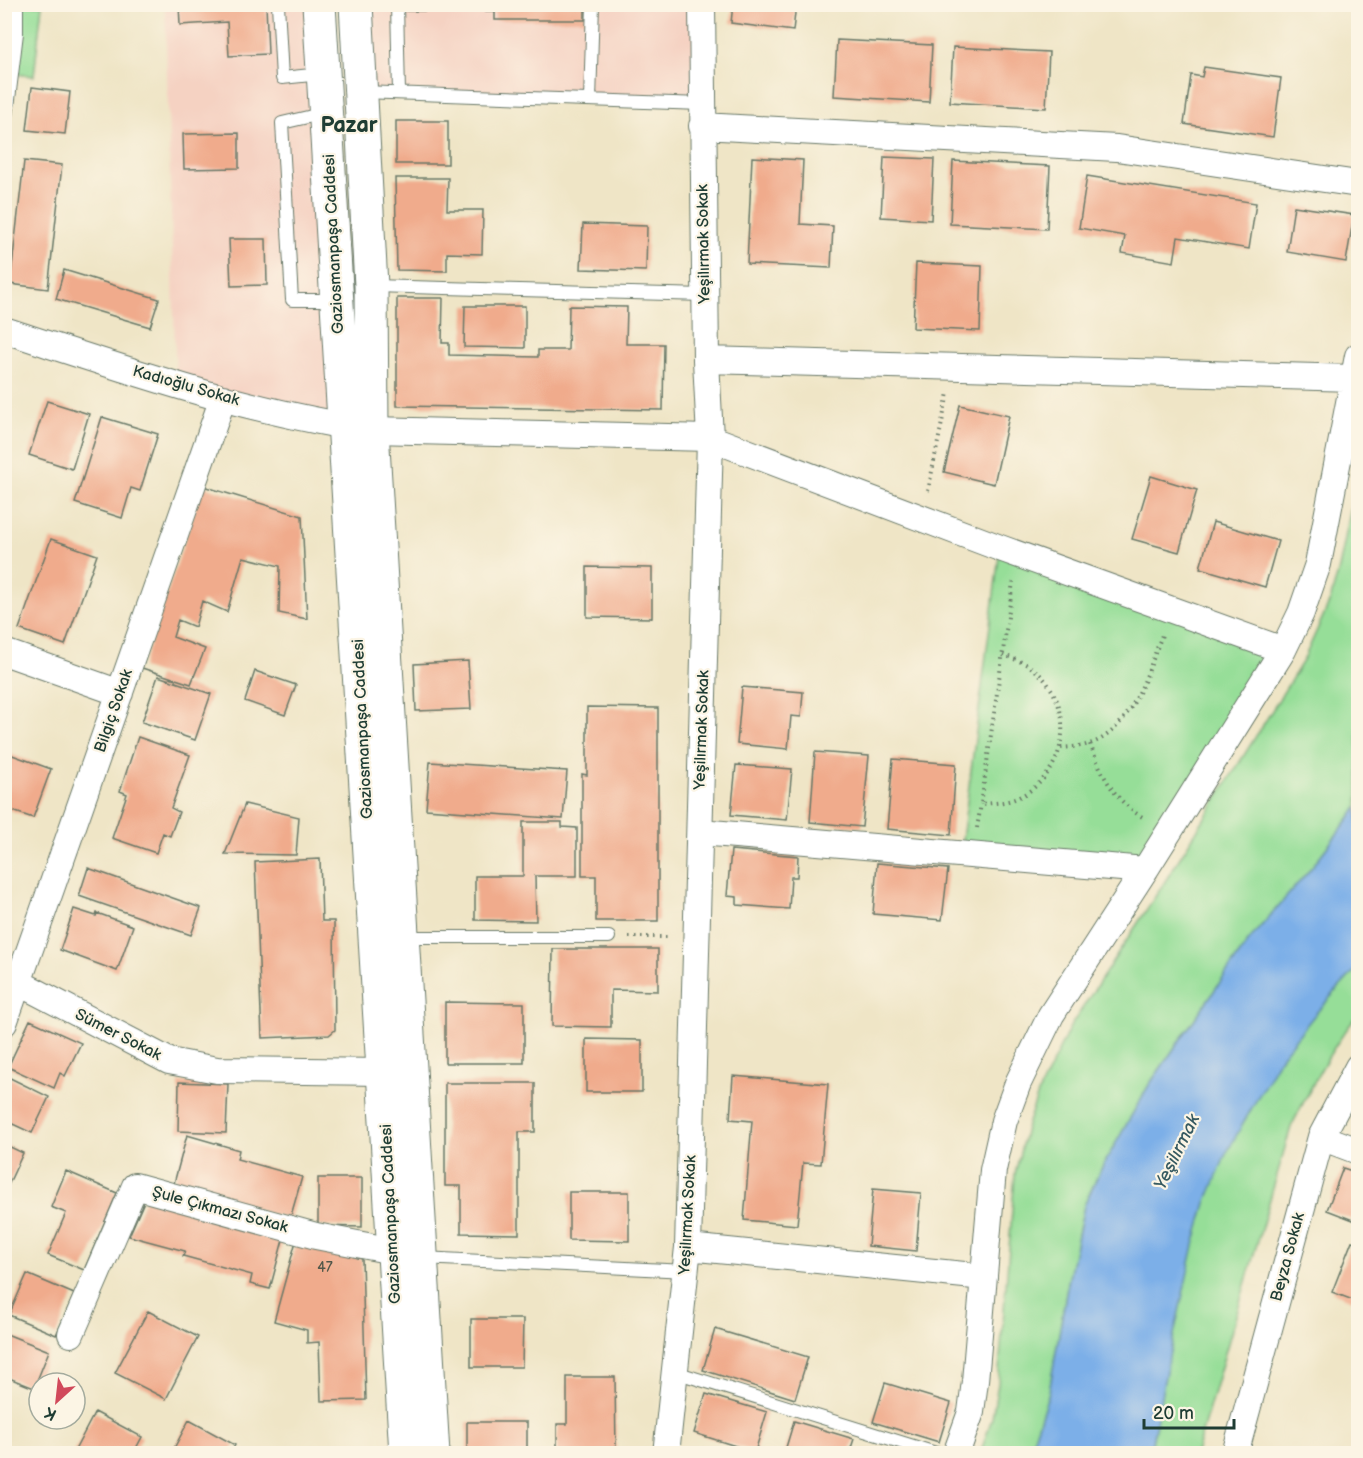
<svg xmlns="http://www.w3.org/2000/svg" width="1363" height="1458" viewBox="0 0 1363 1458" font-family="'Balsamiq Sans',sans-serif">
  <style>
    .built { fill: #f5d2c2 }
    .green { fill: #96de98; stroke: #5a8e66; stroke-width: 1.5 }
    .water { fill: #7bafe8; stroke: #4d768e; stroke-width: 1.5 }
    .building { fill: #f0ab8c }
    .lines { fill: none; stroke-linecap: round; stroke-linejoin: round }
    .lane-casing { stroke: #687867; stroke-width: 14 }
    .street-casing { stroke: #687867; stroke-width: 28 }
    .primary-casing { stroke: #687867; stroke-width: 35 }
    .path { stroke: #687867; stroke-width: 4; stroke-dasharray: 1.5 4.5; stroke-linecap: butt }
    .lane { stroke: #fff; stroke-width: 12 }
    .street { stroke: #fff; stroke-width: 26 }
    .primary { stroke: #fff; stroke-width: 33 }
    .labels { text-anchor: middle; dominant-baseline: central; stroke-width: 4.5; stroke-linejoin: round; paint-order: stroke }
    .number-label { font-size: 14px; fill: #53584a }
    .street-label { font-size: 16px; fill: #1f3d34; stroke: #fcf5e5 }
    .water-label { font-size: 18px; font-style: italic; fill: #365a61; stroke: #fcf5e5 }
    .district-label { font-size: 22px; font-weight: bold; fill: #1f3d34; stroke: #fcf5e5 }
  </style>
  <rect width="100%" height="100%" fill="#fcf5e5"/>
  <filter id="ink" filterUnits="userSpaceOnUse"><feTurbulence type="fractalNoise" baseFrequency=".0167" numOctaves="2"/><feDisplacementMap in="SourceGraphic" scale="12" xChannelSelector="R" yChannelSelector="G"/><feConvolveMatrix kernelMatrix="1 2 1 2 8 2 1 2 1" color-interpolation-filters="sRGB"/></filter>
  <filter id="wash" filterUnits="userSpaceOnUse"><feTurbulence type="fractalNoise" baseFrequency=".008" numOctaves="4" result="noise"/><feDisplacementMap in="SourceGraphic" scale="24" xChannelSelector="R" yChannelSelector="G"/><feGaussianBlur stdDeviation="1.35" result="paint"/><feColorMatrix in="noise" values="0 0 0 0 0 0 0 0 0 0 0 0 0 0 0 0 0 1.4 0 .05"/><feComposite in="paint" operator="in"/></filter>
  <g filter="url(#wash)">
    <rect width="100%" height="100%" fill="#efe5c6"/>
    <path class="built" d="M165,5H319L345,426L176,384Z
      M356,5H702V104L360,92Z"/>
    <path class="green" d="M5,5H42L34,76L5,73Z
      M1358,472V807L1308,872L1250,939L1149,1085L1100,1171L1084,1206L1067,1288L1049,1392L1029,1453L980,1454L992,1418L998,1384L1015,1174L1026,1128L1039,1091L1070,1027L1164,883L1303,661L1330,601L1339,569Z
      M1000,548L1283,650L1145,870L960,855Z
      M1358,967V1015C1330,1048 1311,1088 1291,1127L1196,1453L1150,1454C1166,1371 1179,1286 1205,1205C1221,1155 1250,1104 1279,1060C1300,1027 1332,996 1358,967Z"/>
    <path class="water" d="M1358,807V967L1317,1012L1280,1058L1226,1154L1206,1203L1194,1245L1168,1361L1150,1453H1029L1049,1392L1067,1288L1084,1206L1100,1171L1149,1085L1250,939L1308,872Z"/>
    <g id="blocks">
      <path class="building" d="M179,4H266L268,54L229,56L227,22L180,25Z
        M406,4H585V20H495V11H406Z
        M733,4H796L793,31L731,23Z
        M837,40L932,45L929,102L834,96Z
        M953,47L1049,52L1046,108L950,102Z
        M1204,67L1281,78L1273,137L1184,124L1191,75L1202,77Z
        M32,87L70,92L65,134L27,130Z
        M396,121H448V164H396Z
        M239,133V168L184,169L183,134Z
        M752,157L803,160L800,224L833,226L831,268L747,264Z
        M884,157L934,159L931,220L881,217Z
        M24,161L62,165L48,289L10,284Z
        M953,161L1050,166L1047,229L950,224Z
        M1087,176L1256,203L1249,249L1178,237L1174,262L1122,253L1125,236L1079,228Z
        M395,178H448L447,210H483L482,254L447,253V271L397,270Z
        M1294,206L1354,215L1346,262L1287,252Z
        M583,224L647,226L646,271L581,269Z
        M229,239H266L267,285L231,286Z
        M916,263L982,266L980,331L913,328Z
        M64,270L159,299L150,327L56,299Z
        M397,298H443L442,343H449V355L538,357V350H568L569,306L627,307L626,344H664L663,410L397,406Z
        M465,306H525V348L464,347Z
        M47,401L89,414L72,469L29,455Z
        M960,405L1009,416L994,484L944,472Z
        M102,417L158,434L140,491L131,488L122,518L75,503Z
        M1151,476L1197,490L1179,552L1132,539Z
        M203,486L302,516L307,619L279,613L280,566L243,557L227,612L202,601L195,627L178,620L173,637L205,649L191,684L142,668Z
        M1213,522L1278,541L1265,587L1200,568Z
        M51,539L97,555L65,645L19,629Z
        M587,567L652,568V618L587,617Z
        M468,661L471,709L416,711L414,664Z
        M255,671L296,685L285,715L245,701Z
        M158,676L211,694L195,740L142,722Z
        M742,687L803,692L801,717L791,716L788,749L737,744Z
        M587,707L658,708V921H596V876H582V774L587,775Z
        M138,737L190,755L171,808L179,812L170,836L163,833L156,853L112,838L127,794L120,791Z
        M4,752L51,769L33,818L4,808Z
        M815,752L869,756L862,827L810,822Z
        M893,759L956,764L951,835L887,829Z
        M430,762L567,771L563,819L426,809Z
        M736,765L792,769L787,820L731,815Z
        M245,804L299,817L296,855L225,854Z
        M523,822H562V827L577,828V876H535L536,921L475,920V876H523Z
        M731,850L798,856L797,877H791L789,909L737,905V897L727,896Z
        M320,859L322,921H334L335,1030L329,1035L262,1038L255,862Z
        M877,863L948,869L942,920L873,914Z
        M88,868L201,908L191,935L79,896Z
        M74,909L96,916L97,913L133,926L117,971L60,950Z
        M553,949H658V991L611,990V1027L552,1026Z
        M445,1002L524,1003V1063H445Z
        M30,1020L81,1043L65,1076L60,1073L54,1088L8,1067Z
        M586,1039L642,1040V1092H586Z
        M4,1075L49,1097L32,1133L4,1120Z
        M733,1076L828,1084L821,1164L803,1163L797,1225L744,1220L752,1121L730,1119Z
        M179,1082L228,1084L226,1133L178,1131Z
        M445,1083H535V1132H519V1234L461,1233V1186H445Z
        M187,1135L239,1150L237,1159L302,1177L290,1219L173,1187Z
        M4,1144L23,1153L4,1194Z
        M1343,1168L1358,1173V1222L1327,1210Z
        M66,1171L117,1193L84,1270L48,1255L66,1213L51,1207Z
        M318,1178H362V1227L318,1226Z
        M873,1189L921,1193L916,1251L868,1246Z
        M569,1192H629V1241L569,1240Z
        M146,1197L284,1236L270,1289L250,1284L252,1275L183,1256L185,1251L129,1236Z
        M296,1241L362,1259L366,1400L321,1401L319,1342L307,1343V1330L274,1321Z
        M1352,1241L1358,1243V1302L1332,1292Z
        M27,1274L74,1294L56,1335L9,1315Z
        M148,1311L198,1337L166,1399L115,1373Z
        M471,1319H523L522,1367H471Z
        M715,1329L808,1357L795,1399L703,1370Z
        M4,1333L49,1351L34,1388L4,1376Z
        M567,1377H615L616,1454H557V1424H567Z
        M885,1383L951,1403L939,1442L873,1422Z
        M706,1394L767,1412L755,1452L694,1433Z
        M95,1412L142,1437L133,1454H73Z
        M189,1420L235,1445L230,1454H171Z
        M794,1421L854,1439L849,1454H784Z
        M467,1422H527V1454H467Z"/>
    </g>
  </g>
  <g filter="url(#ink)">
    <use href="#blocks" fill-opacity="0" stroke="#687867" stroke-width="1.5"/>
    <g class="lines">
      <g class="lane-casing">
        <path id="lane" d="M278,4L282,78L321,74
          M397,4L399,93
          M362,92L702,104
          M590,100L593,4
          M325,113L282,123L292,300H336
          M4,141L17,33V4
          M373,286L705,295
          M403,937H609
          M423,1258L686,1271
          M675,1372L939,1454"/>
      </g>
      <g class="street-casing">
        <path id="street" d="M702,126L1117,148L1358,184
          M4,330C122,368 249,413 372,430L710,438L1000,548L1283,650
          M706,360L1354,378
          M4,652L120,693
          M700,832L1145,870
          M6,976L169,1061L217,1070L383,1072
          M4,1023L223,398
          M1321,1137L1358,1151
          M688,1247L984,1277
          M71,1334L135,1186L316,1236L393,1251
          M666,1454L688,1247L710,438L706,360L702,4
          M956,1454L971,1412L975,1381L993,1170L1004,1121L1018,1083L1051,1015L1145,870L1283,650L1301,613L1318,564L1358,356
          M1235,1454L1321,1137L1358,1067"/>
      </g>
      <g class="primary-casing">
        <path id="primary" d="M319,4L406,1454
          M356,4L371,286L372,430L433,1454"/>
      </g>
      <path class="path" d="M928,491L948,393
        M1003,655C1014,659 1027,663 1036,671C1078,708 1068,775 1017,798C1006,803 993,803 981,804L1013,582
        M1090,744C1102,775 1115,803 1146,819
        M1061,748C1070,747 1080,747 1089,744C1131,732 1148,671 1162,635
        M977,828L981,804
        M629,937H669"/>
      <use href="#lane" class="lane"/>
      <use href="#street" class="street"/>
      <use href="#primary" class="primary"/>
    </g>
  </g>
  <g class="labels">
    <g class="number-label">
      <text x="325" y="1267">47</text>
    </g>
    <g class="street-label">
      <text transform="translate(334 244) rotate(-93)">Gaziosmanpaşa Caddesi</text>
      <text transform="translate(704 244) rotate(-91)">Yeşilırmak Sokak</text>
      <text transform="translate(186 386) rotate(16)">Kadıoğlu Sokak</text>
      <text transform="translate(114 711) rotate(-71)">Bilgiç Sokak</text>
      <text transform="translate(363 729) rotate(-93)">Gaziosmanpaşa Caddesi</text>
      <text transform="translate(702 730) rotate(-88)">Yeşilırmak Sokak</text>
      <text transform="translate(118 1035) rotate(27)">Sümer Sokak</text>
      <text transform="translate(220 1210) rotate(15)">Şule Çıkmazı Sokak</text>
      <text transform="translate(391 1214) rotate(-93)">Gaziosmanpaşa Caddesi</text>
      <text transform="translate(688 1215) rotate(-87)">Yeşilırmak Sokak</text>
      <text transform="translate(1288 1257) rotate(-75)">Beyza Sokak</text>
    </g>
    <g class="water-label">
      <text transform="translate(1177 1152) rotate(-64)">Yeşilırmak</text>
    </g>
    <g class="district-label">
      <text x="349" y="125">Pazar</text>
    </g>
  </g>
  <rect width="1363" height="1458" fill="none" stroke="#fcf5e5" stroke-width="24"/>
  <g transform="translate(57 1401) rotate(207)"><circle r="28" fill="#fcf5e5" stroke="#a4ab9e" stroke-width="1.5"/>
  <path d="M0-4.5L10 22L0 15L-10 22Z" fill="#d1495b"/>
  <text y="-9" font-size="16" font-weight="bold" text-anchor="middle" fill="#1f3d34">K</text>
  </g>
  <path d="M1144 1419v9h90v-9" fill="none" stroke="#1f3d34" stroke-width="3"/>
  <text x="1153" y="1419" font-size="18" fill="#1f3d34" stroke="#fcf5e5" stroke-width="4.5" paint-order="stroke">20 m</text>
</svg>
